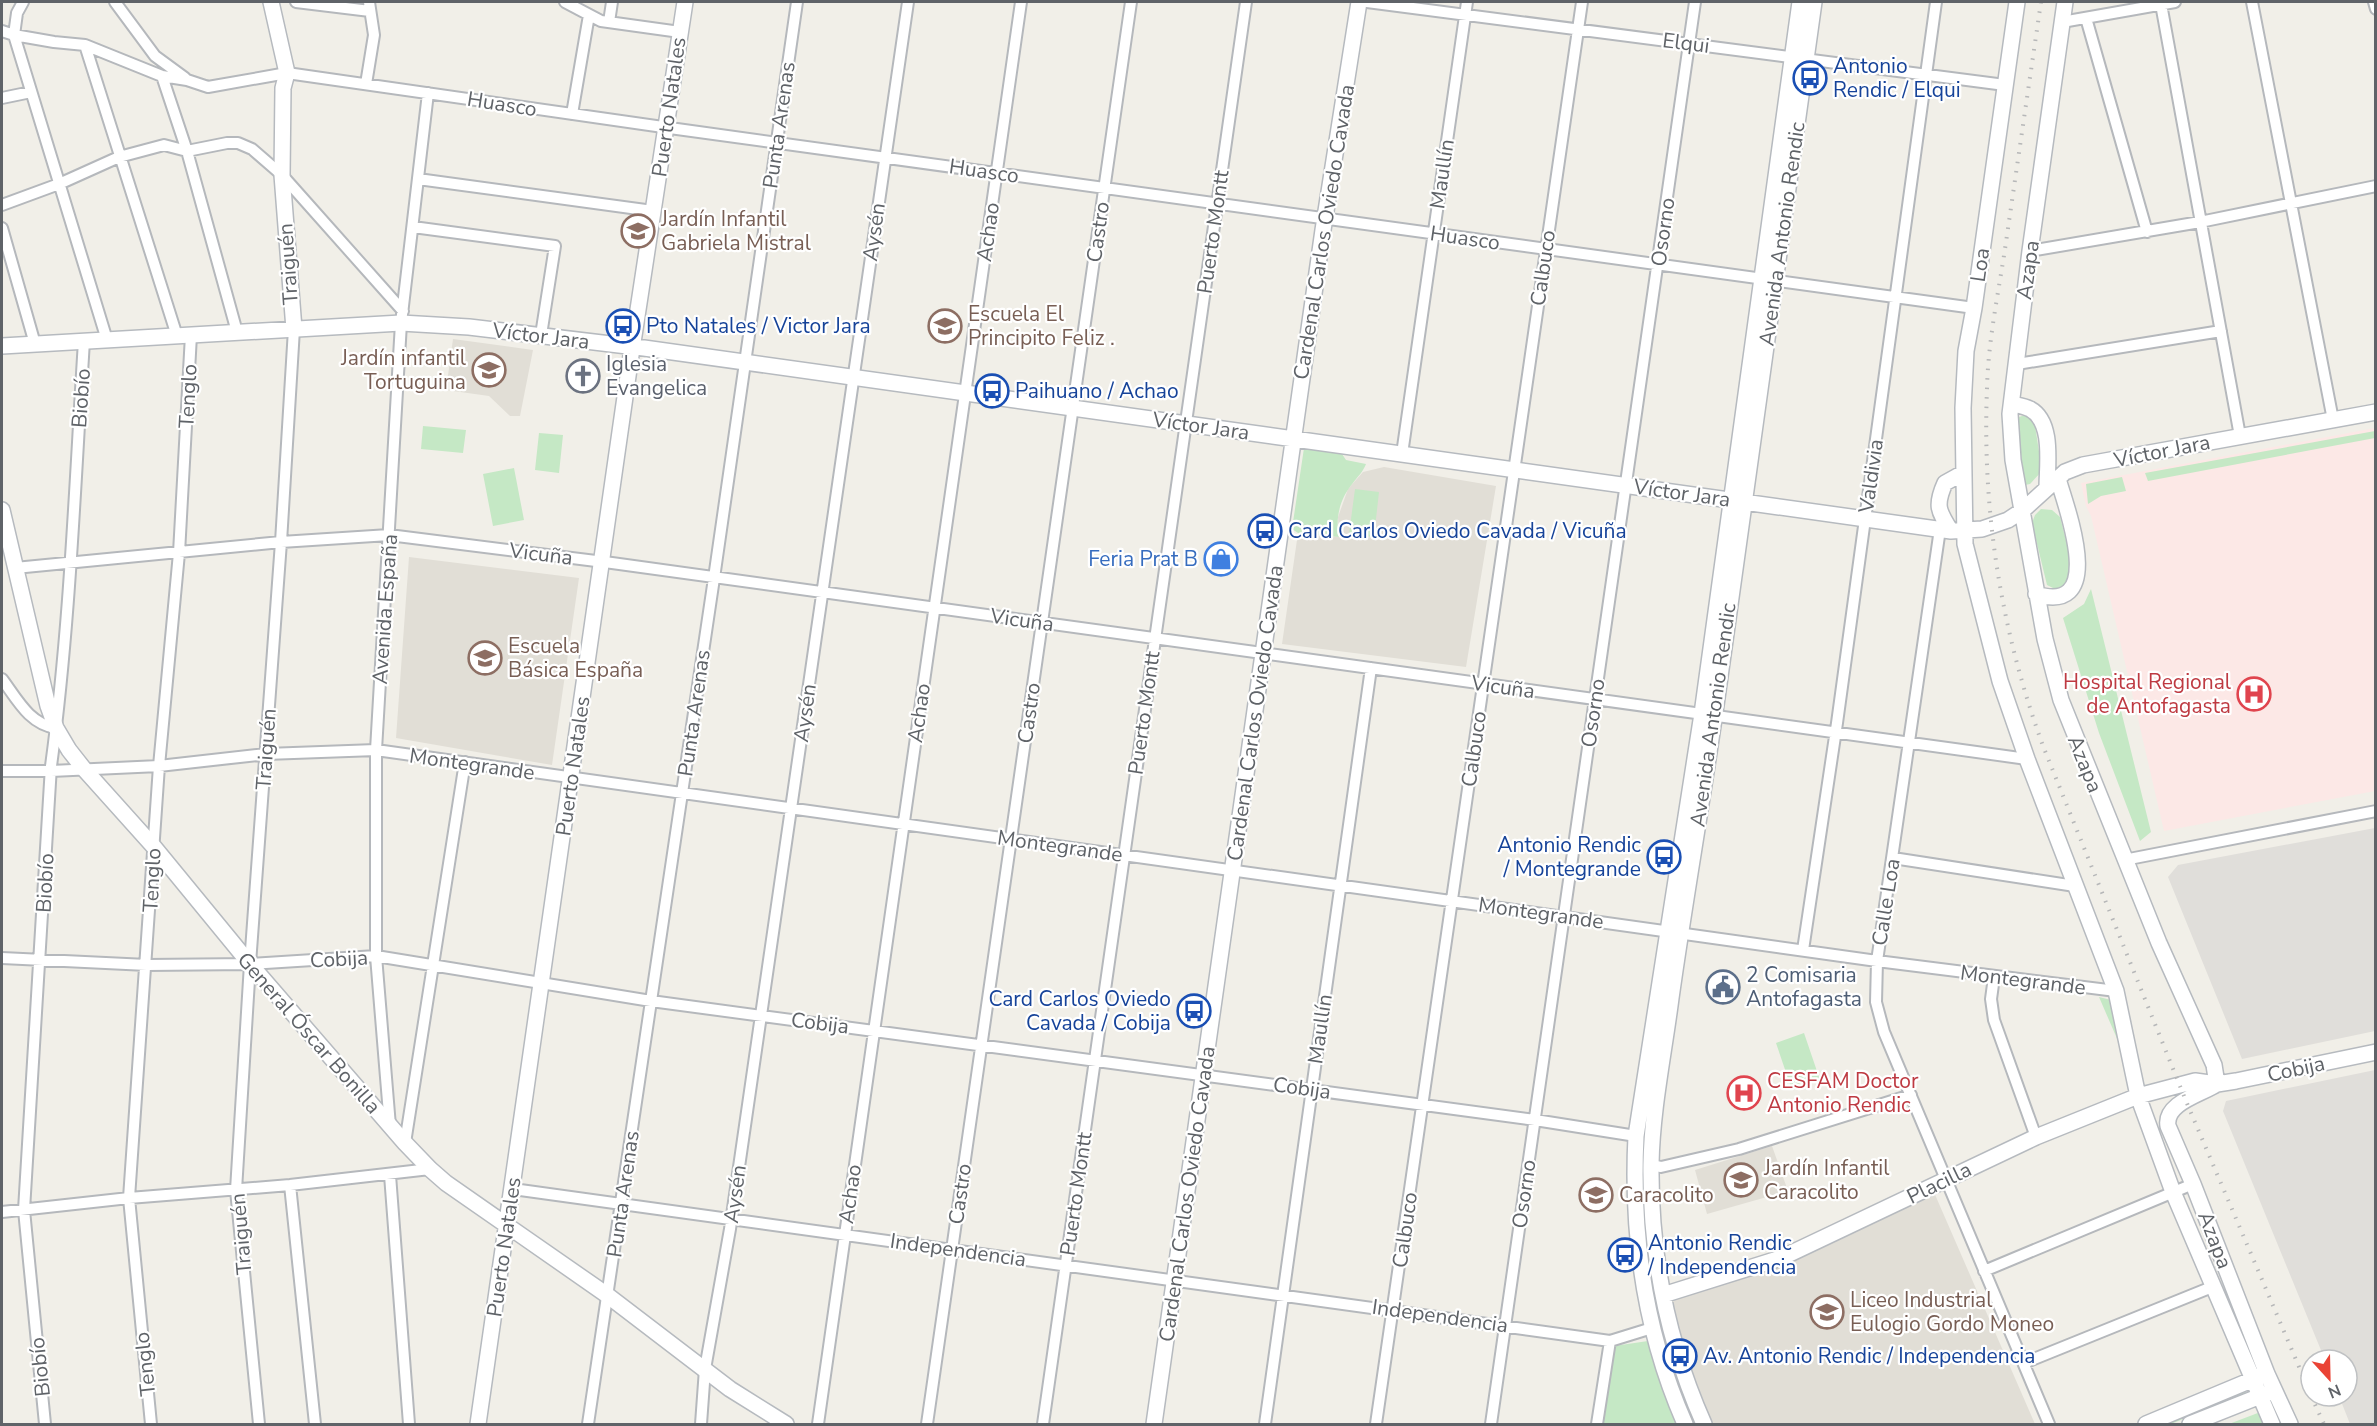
<svg xmlns="http://www.w3.org/2000/svg" width="2377" height="1426" viewBox="0 0 2377 1426" font-family="'Nunito Sans',sans-serif">
  <style>
    .industrial { fill: #e0deda }
    .education { fill: #e1ded6 }
    .medical { fill: #fce8e6 }
    .green { fill: #c5e8c5 }
    .lines { fill: none; stroke-linecap: round; stroke-linejoin: round }
    .street-casing { stroke: #b5b8bc; stroke-width: 14 }
    .secondary-casing { stroke: #b6babf; stroke-width: 18 }
    .street { stroke: #fff; stroke-width: 10 }
    .secondary { stroke: #fff; stroke-width: 15 }
    .rail { stroke: #b6b7b8; stroke-width: 4; stroke-dasharray: 1.5 8; stroke-linecap: butt }
    .labels { text-anchor: middle; dominant-baseline: central; stroke-width: 4.5; stroke-linejoin: round; paint-order: stroke }
    .street-label { font-size: 21px; fill: #5f6368; stroke: #fff }
    .transit-label { font-size: 21px; fill: #164399; stroke: #fff; text-anchor: start }
    .education-label { font-size: 21px; fill: #785e54; stroke: #fff; text-anchor: start }
    .worship-label { font-size: 21px; fill: #5b616d; stroke: #fff; text-anchor: start }
    .shop-label { font-size: 21px; fill: #366cbe; stroke: #fff; text-anchor: end }
    .health-label { font-size: 21px; fill: #be3a42; stroke: #fff; text-anchor: end }
    .service-label { font-size: 21px; fill: #4e5e75; stroke: #fff; text-anchor: start }
  </style>
  <rect width="100%" height="100%" fill="#f1efe8"/>
  <path class="industrial" d="M2375,828V1031L2242,1059L2168,877L2178,865Z
    M2375,1070V1424H2350L2339,1396H2347V1360H2325L2223,1111L2226,1101Z"/>
  <path class="education" d="M453,339L533,350L520,416H510L489,396L446,390Z
    M1384,467L1496,486L1466,667L1282,644L1298,533L1339,537L1338,517L1348,489L1363,472Z
    M409,557L579,578L552,765L396,738Z
    M1772,1146L1788,1191L1707,1214L1695,1170Z
    M1933,1190L2035,1424H1706L1666,1296Z"/>
  <path class="medical" d="M2375,428V791L2164,831L2091,516L2086,506L2081,483Z"/>
  <path class="green" d="M2025,415L2034,419L2042,471L2030,484L2025,485L2017,424L2019,417Z
    M423,426L466,430L463,453L421,449Z
    M2375,431V438L2148,481L2145,473Z
    M539,433L563,435L559,473L535,470Z
    M1304,448L1342,454L1346,460L1366,464C1363,472 1358,476 1353,483C1340,498 1335,518 1339,537L1298,533L1292,529Z
    M514,468L524,520L493,526L483,474Z
    M2122,477L2126,491L2101,496L2088,504L2086,484Z
    M1355,489L1379,492L1374,537L1349,534Z
    M2041,509L2052,510L2060,517L2072,564V573L2064,588L2057,590L2047,585L2032,523L2035,515Z
    M2091,589L2151,832L2140,841L2099,733L2063,618L2084,604Z
    M2099,997L2111,1000L2125,1057Z
    M1804,1033L1820,1080L1792,1090L1776,1043Z
    M1648,1341L1679,1424H1602L1614,1346Z
    M2244,1388L2246,1393L2171,1424H2155Z
    M2263,1411L2268,1424H2229Z"/>
  <g class="lines">
    <g class="street-casing">
      <path id="street" d="M23,2L17,13L14,35L107,340
        M115,2L155,56L185,78
        M296,2L370,11
        M565,2L601,21L680,32
        M1367,2L2005,85
        M2252,2L2333,420
        M2374,2L2376,9
        M2161,4L2240,436
        M2086,18L2147,232
        M609,22L612,2
        M2062,22L2175,2
        M2,31L14,35L54,42L85,45L162,76L187,80L208,87L287,73L677,129L1974,308
        M85,45L177,336
        M162,76L187,151L237,332
        M366,84L374,35L369,2
        M2,98L31,92
        M572,114L589,15
        M418,179L653,211
        M2,205L59,184L119,157L164,145L187,151L227,143H238L252,149L282,175L403,311
        M413,227L555,246L541,335
        M2,228L35,344
        M2030,251L2200,222L2376,186
        M2017,364L2221,331
        M1402,454L1467,2
        M1940,529L1877,961L1876,1002L1884,1032L2049,1424
        M15,568L281,542L389,535L612,563L2027,759
        M2,679C17,699 29,724 56,728
        M2,771H51L159,766L266,754L376,750L1877,961L2116,991
        M1893,858L2075,886
        M2124,860L2376,811
        M1803,950L1837,723L1936,2
        M2,958L147,965L250,964L376,956L651,1001L1535,1120L1636,1136
        M1994,977L1991,999L1994,1020L2036,1137
        M390,1126L376,956V750L401,323L428,93
        M405,1143L465,762
        M1651,1165L1661,1167L1739,1149L1911,1095
        M390,1175L409,1424
        M290,1185L315,1424
        M513,1189L1610,1341L1652,1328
        M2,1212L129,1198L290,1185L430,1169
        M1984,1271L2193,1184
        M2024,1363L2212,1287
        M45,1424L24,1210L51,766C70,626 75,482 84,341
        M151,1424L129,1198L159,766L179,553L191,335
        M259,1424L236,1190L250,964L281,542L294,329
        M588,1424L713,585L797,2
        M701,1424L705,1369L730,1229L908,2
        M818,1424L1021,2
        M927,1424L1131,2
        M1043,1424L1246,2
        M1265,1424L1371,668
        M1376,1424L1582,2
        M1491,1424L1695,2
        M1597,1424L1610,1341"/>
    </g>
    <g class="secondary-casing">
      <path id="secondary" d="M271,2L287,73L283,88L282,175L294,329
        M2017,2L1974,308L1966,351L1963,408L1965,544L2000,681L2027,759L2116,991L2138,1096L2173,1192L2272,1424
        M2065,2L2030,251L2010,414L2013,460L2045,639L2061,700L2159,943L2214,1065L2217,1084
        M2,346L401,323L469,327L644,348L1951,531L1982,529L2008,520L2023,510L2065,472L2083,465L2376,412
        M2012,404C2017,405 2025,406 2030,409C2054,422 2047,465 2047,488
        M2,510L48,706L56,728L69,750L84,769L154,847L250,964L405,1143L430,1169L446,1183L607,1295L730,1389L786,1424
        M1951,531C1938,511 1935,505 1945,483L1963,473
        M2036,594C2107,616 2067,509 2058,479
        M2217,1084C2202,1094 2164,1103 2168,1126L2193,1184L2267,1374L2290,1424
        M1663,1295L1781,1258L2036,1137L2138,1096L2195,1081L2217,1084L2236,1081L2376,1052
        M478,1424L630,362L685,2
        M1154,1424L1323,230L1359,2
        M1685,1424C1645,1333 1631,1235 1636,1136L1702,714L1800,2
        M1704,1424C1668,1343 1650,1254 1651,1164C1652,1109 1664,1053 1671,998C1685,898 1703,798 1717,698C1749,466 1782,234 1814,2
        M2146,1424L2261,1376
        M2190,1424L2268,1393"/>
    </g>
    <use href="#street" class="street"/>
    <use href="#secondary" class="secondary"/>
    <path class="rail" d="M2041,2C2029,84 2017,166 2005,249C1998,295 1988,342 1987,389C1982,511 2001,631 2043,746L2186,1101L2311,1395
      M2311,1396L2324,1424"/>
  </g>
  <defs>
    <g id="bus-ring" transform="scale(1.725)"><circle r="9.5" fill="#fff" stroke="#1a4fb4" stroke-width="1.5"/><path d="M-5-6H5V4H4V6H2V4H-2V6H-4V4H-5ZM-3.5-4V0h7V-4ZM-3.5 1.2v1.5H-2V1.2ZM2 1.2v1.5H3.5V1.2Z" fill="#1a4fb4"/></g>
    <g id="school-ring" transform="scale(1.725)"><circle r="9.5" fill="#fff" stroke="#8d6e63" stroke-width="1.5"/><path d="M0-5L7-2L0 1L-7-2ZM-4 1L0 2.5L4 1V4Q0 6-4 4Z" fill="#8d6e63"/></g>
    <g id="church-ring" transform="scale(1.725)"><circle r="9.5" fill="#fff" stroke="#6b7280" stroke-width="1.5"/><path d="M-1.2-6h2.4v3.5h3.3v2.4h-3.3V6h-2.4V-.1h-3.3v-2.4h3.3Z" fill="#6b7280"/></g>
    <g id="shop-ring" transform="scale(1.725)"><circle r="9.5" fill="#fff" stroke="#3f7fe0" stroke-width="1.5"/><path d="M-5-2.5h2.3a2.7 3.5 0 0 1 5.4 0H5L5.5 6h-11ZM-1.5-2.5h3a1.5 2.3 0 0 0-3 0Z" fill="#3f7fe0"/></g>
    <g id="hospital-ring" transform="scale(1.725)"><circle r="9.5" fill="#fff" stroke="#e0444e" stroke-width="1.5"/><path d="M-5-5h3v3.5h4V-5h3V5h-3V1.5h-4V5h-3Z" fill="#e0444e"/></g>
    <g id="civic-ring" transform="scale(1.725)"><circle r="9.5" fill="#fff" stroke="#5c6f8a" stroke-width="1.5"/><path d="M-.6-6.5H3V-4.5H.6V-3L4-1V1h2V6H-6V1h2V-1L-.6-3ZM-1.2 2.5V6h2.4V2.5Z" fill="#5c6f8a"/></g>
  </defs>
  <g fill-rule="evenodd">
    <use href="#bus-ring" x="1810" y="78"/>
    <use href="#school-ring" x="638" y="231"/>
    <use href="#bus-ring" x="623" y="326"/>
    <use href="#school-ring" x="945" y="326"/>
    <use href="#school-ring" x="489" y="370"/>
    <use href="#church-ring" x="583" y="376"/>
    <use href="#bus-ring" x="992" y="391"/>
    <use href="#bus-ring" x="1265" y="531"/>
    <use href="#shop-ring" x="1221" y="559"/>
    <use href="#school-ring" x="485" y="658"/>
    <use href="#hospital-ring" x="2254" y="694"/>
    <use href="#bus-ring" x="1664" y="857"/>
    <use href="#civic-ring" x="1723" y="987"/>
    <use href="#bus-ring" x="1194" y="1011"/>
    <use href="#hospital-ring" x="1744" y="1093"/>
    <use href="#school-ring" x="1741" y="1180"/>
    <use href="#school-ring" x="1596" y="1195"/>
    <use href="#bus-ring" x="1625" y="1255"/>
    <use href="#school-ring" x="1827" y="1312"/>
    <use href="#bus-ring" x="1680" y="1356"/>
  </g>
  <g class="labels">
    <g class="street-label">
      <text transform="translate(1686 43) rotate(7)">Elqui</text>
      <text transform="translate(502 104) rotate(9)">Huasco</text>
      <text transform="translate(669 107) rotate(-82)">Puerto Natales</text>
      <text transform="translate(779 125) rotate(-82)">Punta Arenas</text>
      <text transform="translate(984 171) rotate(8)">Huasco</text>
      <text transform="translate(1442 174) rotate(-82)">Maullín</text>
      <text transform="translate(874 232) rotate(-82)">Aysén</text>
      <text transform="translate(988 232) rotate(-82)">Achao</text>
      <text transform="translate(1098 232) rotate(-82)">Castro</text>
      <text transform="translate(1213 232) rotate(-82)">Puerto Montt</text>
      <text transform="translate(1324 232) rotate(-81)">Cardenal Carlos Oviedo Cavada</text>
      <text transform="translate(1663 232) rotate(-82)">Osorno</text>
      <text transform="translate(1782 234) rotate(-82)">Avenida Antonio Rendic</text>
      <text transform="translate(1465 238) rotate(8)">Huasco</text>
      <text transform="translate(288 264) rotate(-94)">Traiguén</text>
      <text transform="translate(1980 265) rotate(-82)">Loa</text>
      <text transform="translate(1543 268) rotate(-82)">Calbuco</text>
      <text transform="translate(2028 270) rotate(-82)">Azapa</text>
      <text transform="translate(541 336) rotate(7)">Víctor Jara</text>
      <text transform="translate(188 396) rotate(-87)">Tenglo</text>
      <text transform="translate(81 398) rotate(-86)">Biobío</text>
      <text transform="translate(1201 426) rotate(8)">Víctor Jara</text>
      <text transform="translate(2162 451) rotate(-11)">Víctor Jara</text>
      <text transform="translate(1871 476) rotate(-82)">Valdivia</text>
      <text transform="translate(1682 493) rotate(8)">Víctor Jara</text>
      <text transform="translate(541 554) rotate(7)">Vicuña</text>
      <text transform="translate(385 609) rotate(-86)">Avenida España</text>
      <text transform="translate(1022 620) rotate(8)">Vicuña</text>
      <text transform="translate(1503 687) rotate(8)">Vicuña</text>
      <text transform="translate(694 713) rotate(-82)">Punta Arenas</text>
      <text transform="translate(805 713) rotate(-82)">Aysén</text>
      <text transform="translate(919 713) rotate(-82)">Achao</text>
      <text transform="translate(1029 713) rotate(-82)">Castro</text>
      <text transform="translate(1144 713) rotate(-82)">Puerto Montt</text>
      <text transform="translate(1255 713) rotate(-82)">Cardenal Carlos Oviedo Cavada</text>
      <text transform="translate(1593 713) rotate(-82)">Osorno</text>
      <text transform="translate(1713 715) rotate(-82)">Avenida Antonio Rendic</text>
      <text transform="translate(266 749) rotate(-86)">Traiguén</text>
      <text transform="translate(1474 749) rotate(-82)">Calbuco</text>
      <text transform="translate(472 764) rotate(8)">Montegrande</text>
      <text transform="translate(2085 764) rotate(68)">Azapa</text>
      <text transform="translate(573 766) rotate(-82)">Puerto Natales</text>
      <text transform="translate(1060 846) rotate(8)">Montegrande</text>
      <text transform="translate(152 880) rotate(-87)">Tenglo</text>
      <text transform="translate(45 883) rotate(-87)">Biobío</text>
      <text transform="translate(1886 902) rotate(-81)">Calle Loa</text>
      <text transform="translate(1541 913) rotate(8)">Montegrande</text>
      <text transform="translate(339 959) rotate(-3)">Cobija</text>
      <text transform="translate(2023 980) rotate(7)">Montegrande</text>
      <text transform="translate(820 1023) rotate(7)">Cobija</text>
      <text transform="translate(1320 1029) rotate(-82)">Maullín</text>
      <text transform="translate(309 1033) rotate(49)">General Óscar Bonilla</text>
      <text transform="translate(2296 1069) rotate(-12)">Cobija</text>
      <text transform="translate(1302 1088) rotate(8)">Cobija</text>
      <text transform="translate(1939 1183) rotate(-26)">Placilla</text>
      <text transform="translate(623 1194) rotate(-82)">Punta Arenas</text>
      <text transform="translate(735 1194) rotate(-82)">Aysén</text>
      <text transform="translate(850 1194) rotate(-82)">Achao</text>
      <text transform="translate(960 1194) rotate(-82)">Castro</text>
      <text transform="translate(1076 1194) rotate(-82)">Puerto Montt</text>
      <text transform="translate(1187 1194) rotate(-82)">Cardenal Carlos Oviedo Cavada</text>
      <text transform="translate(1524 1194) rotate(-82)">Osorno</text>
      <text transform="translate(1405 1230) rotate(-82)">Calbuco</text>
      <text transform="translate(241 1234) rotate(-95)">Traiguén</text>
      <text transform="translate(2215 1240) rotate(69)">Azapa</text>
      <text transform="translate(504 1247) rotate(-82)">Puerto Natales</text>
      <text transform="translate(958 1250) rotate(8)">Independencia</text>
      <text transform="translate(1440 1316) rotate(8)">Independencia</text>
      <text transform="translate(145 1364) rotate(-96)">Tenglo</text>
      <text transform="translate(40 1367) rotate(-96)">Biobío</text>
    </g>
    <g class="transit-label">
      <text x="1833" y="66">Antonio<tspan x="1833" dy="24">Rendic / Elqui</tspan></text>
      <text x="646" y="326">Pto Natales / Victor Jara</text>
      <text x="1015" y="391">Paihuano / Achao</text>
      <text x="1288" y="531">Card Carlos Oviedo Cavada / Vicuña</text>
      <text x="1641" y="845" text-anchor="end">Antonio Rendic<tspan x="1641" dy="24">/ Montegrande</tspan></text>
      <text x="1171" y="999" text-anchor="end">Card Carlos Oviedo<tspan x="1171" dy="24">Cavada / Cobija</tspan></text>
      <text x="1648" y="1243">Antonio Rendic<tspan x="1648" dy="24">/ Independencia</tspan></text>
      <text x="1703" y="1356">Av. Antonio Rendic / Independencia</text>
    </g>
    <g class="education-label">
      <text x="661" y="219">Jardín Infantil<tspan x="661" dy="24">Gabriela Mistral</tspan></text>
      <text x="968" y="314">Escuela El<tspan x="968" dy="24">Principito Feliz .</tspan></text>
      <text x="466" y="358" text-anchor="end">Jardín infantil<tspan x="466" dy="24">Tortuguina</tspan></text>
      <text x="508" y="646">Escuela<tspan x="508" dy="24">Básica España</tspan></text>
      <text x="1764" y="1168">Jardín Infantil<tspan x="1764" dy="24">Caracolito</tspan></text>
      <text x="1619" y="1195">Caracolito</text>
      <text x="1850" y="1300">Liceo Industrial<tspan x="1850" dy="24">Eulogio Gordo Moneo</tspan></text>
    </g>
    <g class="worship-label">
      <text x="606" y="364">Iglesia<tspan x="606" dy="24">Evangelica</tspan></text>
    </g>
    <g class="shop-label">
      <text x="1198" y="559">Feria Prat B</text>
    </g>
    <g class="health-label">
      <text x="2231" y="682">Hospital Regional<tspan x="2231" dy="24">de Antofagasta</tspan></text>
      <text x="1767" y="1081" text-anchor="start">CESFAM Doctor<tspan x="1767" dy="24">Antonio Rendic</tspan></text>
    </g>
    <g class="service-label">
      <text x="1746" y="975">2 Comisaria<tspan x="1746" dy="24">Antofagasta</tspan></text>
    </g>
  </g>
  <rect width="2377" height="1426" fill="none" stroke="#5f6368" stroke-width="6"/>
  <g transform="translate(2329 1378) rotate(158)"><circle r="28" fill="#ffffff" stroke="#bfc1c3" stroke-width="1.5"/>
  <path d="M0-4.5L10 22L0 15L-10 22Z" fill="#ea4335"/>
  <text y="-9" font-size="16" font-weight="bold" text-anchor="middle" fill="#5f6368">N</text>
  </g>
</svg>
